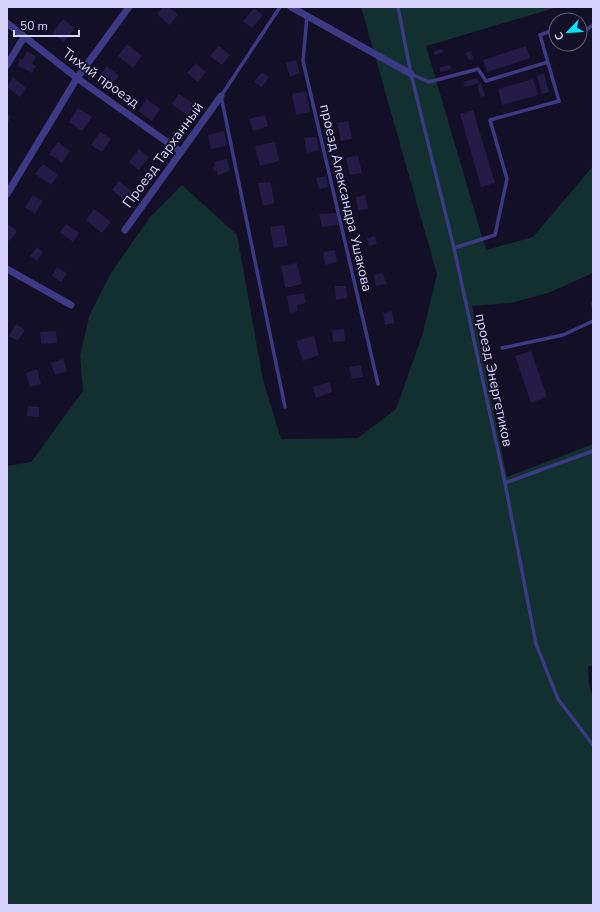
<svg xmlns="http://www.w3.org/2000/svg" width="600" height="912" viewBox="0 0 600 912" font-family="'Nunito Sans',sans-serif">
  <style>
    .green { fill: #12302f }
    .building { fill: #241b47 }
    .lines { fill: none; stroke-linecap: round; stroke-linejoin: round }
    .service { stroke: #3d3a85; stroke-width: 3.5 }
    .minor { stroke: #3d3a85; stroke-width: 7 }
    .labels { text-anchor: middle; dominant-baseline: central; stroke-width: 3.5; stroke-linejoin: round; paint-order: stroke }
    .street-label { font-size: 14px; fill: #d9d4ff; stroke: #130f26 }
  </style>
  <rect width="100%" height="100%" fill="#130f26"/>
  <path class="green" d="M361,7H558L426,46L486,250L533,237L593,166V273L548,293L511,303L472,306L507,477L593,444V665L588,667L589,684L593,700V905H7V466L31,462L83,391L80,355L90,314L111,273L150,217L182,185L237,235L263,380L281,439L358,438L396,409L422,336L437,274Z"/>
  <path class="building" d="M163,7H169L178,15L169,25L157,14Z
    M254,8L263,15L252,28L243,21Z
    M63,19L75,28L64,42L52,33Z
    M127,44L142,56L133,68L118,56Z
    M219,46L230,55L222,65L210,56Z
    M526,46L530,58L487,72L483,60Z
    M442,49L444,52L434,55V51Z
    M27,51L36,57L32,64L36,66L32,73L18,66L20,58L22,60Z
    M471,51L473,59L469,60L465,53Z
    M296,60L300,73L290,77L286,63Z
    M196,63L206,72L198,82L187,73Z
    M450,65L452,69L440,72V67Z
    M107,66L119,76L110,87L98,77Z
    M262,72L269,77L262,87L254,82Z
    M544,73L549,92L542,94L537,76Z
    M13,77L26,88L20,97L7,87Z
    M477,78L479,83L465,87L463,82Z
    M533,79L538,95L502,105L498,89Z
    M481,83L485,96L481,97L477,85Z
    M306,91L310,112L296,115L292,94Z
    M179,94L195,105L188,116L172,104Z
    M147,99L160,109L152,121L138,111Z
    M78,108L92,117L82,131L69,122Z
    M473,110L495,183L481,187L460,114Z
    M7,114L11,117L7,124Z
    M265,115L268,126L253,131L249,119Z
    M348,121L352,139L341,141L337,123Z
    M224,131L227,146L211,149L208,135Z
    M100,132L111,139L102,152L91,145Z
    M317,137L319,150L307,153L304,138Z
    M58,142L70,151L62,163L49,154Z
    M275,142L279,161L260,166L255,146Z
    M139,149L149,157L139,170L129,162Z
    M358,155L362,173L350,175L346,158Z
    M227,159L230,171L218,175L216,170L214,171L213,167L215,166L214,162Z
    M43,164L58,175L51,185L35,174Z
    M326,176L328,187L319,189L316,178Z
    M119,181L132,192L125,201L112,190Z
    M271,182L274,203L263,206L258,183Z
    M33,195L43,201L35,214L25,207Z
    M365,195L368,209L358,210L356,197Z
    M94,209L111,222L102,233L86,220Z
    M337,213L338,225L322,227L319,214Z
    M66,224L79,233L73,242L60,232Z
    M9,225L17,231L10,241L7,239V227Z
    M284,225L288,246L274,248L270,227Z
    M375,236L377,244L369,246L367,238Z
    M37,247L43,252L37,261L30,256Z
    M335,250L337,262L325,265L323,252Z
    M297,263L302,284L285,288L281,266Z
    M57,267L67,273L61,282L52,276Z
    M383,273L386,284L376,286L374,275Z
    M335,286H346L347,298L336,300Z
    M304,293L306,303L297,305L298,311L290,313L287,296Z
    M593,301V312L590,302Z
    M392,311L394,323L385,325L383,313Z
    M16,324L25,330L18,341L9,336Z
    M344,329L345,341L333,342L332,330Z
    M56,331L57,343L41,344L40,332Z
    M314,336L319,355L303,361L296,341Z
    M531,351L547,397L531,403L515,356Z
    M63,359L67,371L55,375L51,363Z
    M361,365L363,377L352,379L349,367Z
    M37,369L41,384L30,387L26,373Z
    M330,382L332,392L316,398L313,387Z
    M28,406L39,407V417L27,416Z"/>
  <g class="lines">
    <path class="service" d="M280,7L221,96L285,407
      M398,7L411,74L454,248L505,483L536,644L558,699L593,745
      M307,16L303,61L378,384
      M580,34L593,25
      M411,74L429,82L478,69L486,81L548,62
      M454,248L495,235L507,179L490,120L559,101L540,35L556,29
      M502,348L563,335L593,321
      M505,483L593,451"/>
    <path class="minor" d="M291,7L411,74
      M7,23L77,78L181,152
      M7,65L24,37
      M7,194L77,78L129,7
      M125,230L221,96
      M7,269L71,305"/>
  </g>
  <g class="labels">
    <g class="street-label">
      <text transform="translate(101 78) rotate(36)">Тихий проезд</text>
      <text transform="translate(163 155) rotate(-54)">Проезд Тарханный</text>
      <text transform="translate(346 198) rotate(77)">проезд Александра Ушакова</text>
      <text transform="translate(494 380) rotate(78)">проезд Энергетиков</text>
    </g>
  </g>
  <rect width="600" height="912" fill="none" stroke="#d9d4ff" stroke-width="16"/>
  <g transform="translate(568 32) rotate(245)"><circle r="19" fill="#130f26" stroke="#625e7d"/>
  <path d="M0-3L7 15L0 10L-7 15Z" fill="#00e5ff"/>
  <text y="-6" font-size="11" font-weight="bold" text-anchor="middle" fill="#d9d4ff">С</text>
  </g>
  <path d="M14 30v6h65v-6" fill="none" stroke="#d9d4ff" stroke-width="2"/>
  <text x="20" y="30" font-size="12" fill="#d9d4ff" stroke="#130f26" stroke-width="3" paint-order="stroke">50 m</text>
</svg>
